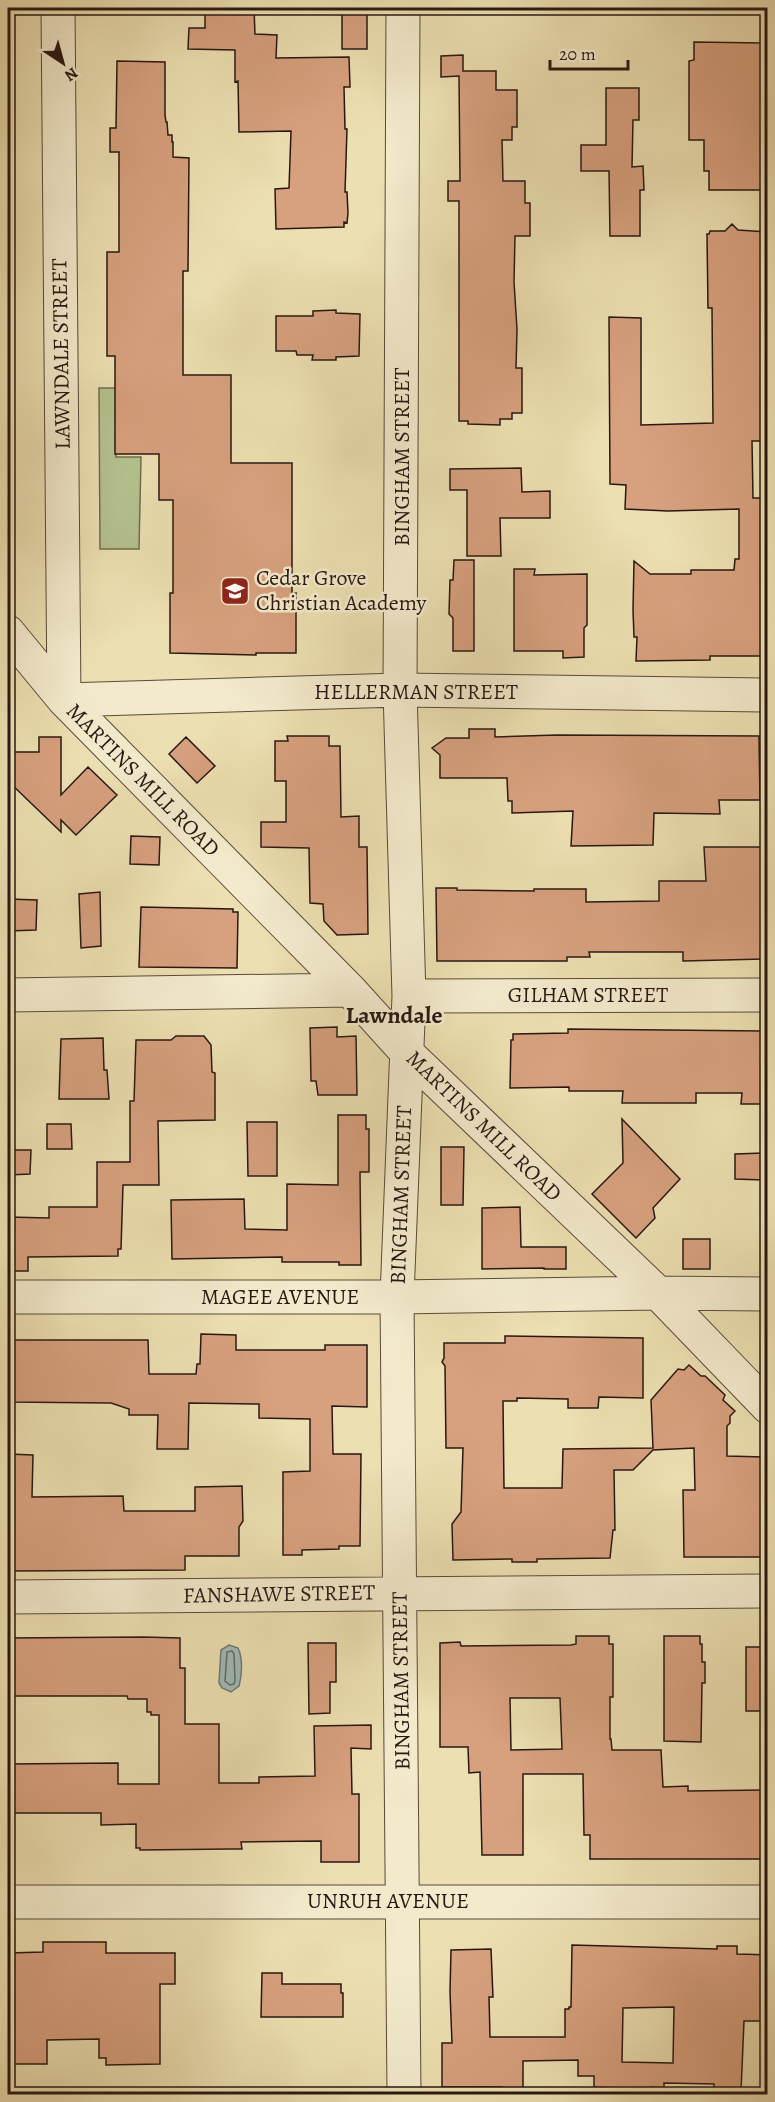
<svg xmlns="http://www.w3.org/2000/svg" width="775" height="2102" viewBox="0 0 775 2102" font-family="Alegreya,serif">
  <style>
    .green { fill: #b4c28e; stroke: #6e6d50; stroke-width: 1.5 }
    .water { fill: #9ebab8; stroke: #6f7976; stroke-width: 1.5 }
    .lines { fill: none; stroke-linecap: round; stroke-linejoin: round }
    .shore { stroke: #636965; stroke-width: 1.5 }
    .building { fill: #d7a07e; stroke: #281812; stroke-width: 1.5; fill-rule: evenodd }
    .minor-casing { stroke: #594a3a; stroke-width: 35 }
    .minor { stroke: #f3eacc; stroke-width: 33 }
    .labels { text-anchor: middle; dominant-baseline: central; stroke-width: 5; stroke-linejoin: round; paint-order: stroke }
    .street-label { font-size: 22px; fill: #281812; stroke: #f3eacc }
    .poi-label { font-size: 22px; fill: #281812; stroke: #f3eacc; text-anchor: start }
    .neighbourhood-label { font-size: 24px; font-weight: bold; fill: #281812; stroke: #f3eacc }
  </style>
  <rect width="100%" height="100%" fill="#ecdfb1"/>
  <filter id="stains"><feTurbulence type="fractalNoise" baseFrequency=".00333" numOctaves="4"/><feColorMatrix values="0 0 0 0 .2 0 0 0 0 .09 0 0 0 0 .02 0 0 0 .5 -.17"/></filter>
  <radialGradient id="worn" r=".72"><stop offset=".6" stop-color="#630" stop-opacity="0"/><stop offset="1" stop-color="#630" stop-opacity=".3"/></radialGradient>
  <path class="green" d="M99,388H117L116,457H141L139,549H100Z"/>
  <path class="water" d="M229,1645L238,1648C243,1658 242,1675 239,1686L231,1692L222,1688L219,1683L221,1650Z"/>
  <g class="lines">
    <path class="shore" d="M232,1651L234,1654L235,1680L234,1684L230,1685L225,1681L227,1652Z"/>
  </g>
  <path class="building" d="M212,8H254L255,34L277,35L276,58L349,57L350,87H344L345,129H347L345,192H347L348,213L347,223L344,222V227L276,229L275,189L289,188L291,131L239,132L238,81L235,82V50L188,49L189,28H205V9H212Z
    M342,11H367V49H342Z
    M694,42L768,43L766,171H764V190H709V171H704V140H689V61L694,60Z
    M463,55V71H496V90H517V127H512V140H502L503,181H525V203H530V236H515L514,282L517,329L516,368H522V413H512V419H500V425L468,424V421H459V201H448V181H460L459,76L441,77V56Z
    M117,61L165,62V115L166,122H167L168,135H172V142H173V157L189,158L188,271H183V375H231V463H292V594L296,593V653H256V655L170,653V593H173V500H159V454H115V356H107V252H119V152H110V128H116Z
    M606,88H639V120H633L632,167L643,166L644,190H640V236H610L609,171H581V145H606Z
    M732,224L738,230L766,232L765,441H752L753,498H767L766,656H710V660L636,661L637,637H634L633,610L634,561L650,574H691V570H734L735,559H739V509L668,511L625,509L626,485L610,484L609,317L641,318V425L713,423L712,308H708L707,234H709L710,231H725Z
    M336,310V313L360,314L359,356L336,357V360H312L313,355H297L296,351H276V316H313V311Z
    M521,468L522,492L550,491V518H500L501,556H467V490H450V469Z
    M454,560H474V651H453V618L449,614L450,580H453Z
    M514,569H535L534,575L587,574V625L584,628V657L563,658V651H514Z
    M469,729H495V737L557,735L759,736L760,800H719L720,814L654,813L653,845L571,846L573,811L512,813V801H508L507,778H440V755L432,748L446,738H469Z
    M287,736H329V746H340L341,817L359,816V847H367L368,934L337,935L324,921L323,904L310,903L309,848L261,847V822H286V781H275V741H288Z
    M39,737H61V795L88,767L117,795L76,835L61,820V832L8,781V752H39Z
    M186,737L215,766L197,783L169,754Z
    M131,836L160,837L159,865L130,864Z
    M704,847H768V959L683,961V952H589L590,957H567V961H437L436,888H457V890L534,891V889H586V902L659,901V881H706Z
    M100,892L101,946L81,948L79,894Z
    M8,899L37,900L36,930L8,931Z
    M141,907L233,909V912H238L237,968L139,967Z
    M337,1027V1037L356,1036L357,1095H318L316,1081H311L310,1028Z
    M568,1029L765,1031L763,1104H741L742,1093H696V1103H622L623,1091H569V1087L510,1088L511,1040H513V1034L568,1033Z
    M176,1036H204L211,1045L212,1072L215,1073V1120L158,1121L159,1185H123L121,1249H118V1256L28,1257V1271H8V1217L49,1218V1207H97V1162H130V1101H134L136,1040H171Z
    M103,1038L104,1070H107L109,1099H59L61,1039Z
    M338,1115H366V1129H369V1172H360L361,1265H339V1262H282V1257L172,1259L171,1200L244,1199L245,1229L287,1230V1184L338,1185Z
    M622,1119L680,1179L653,1208L655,1218L636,1238L592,1194L623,1163Z
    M247,1122H277V1176H248Z
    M47,1124H71L72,1149H47Z
    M441,1147H464L463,1205H441Z
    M8,1150H31L30,1174L8,1175Z
    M768,1153V1180L735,1179V1154Z
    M520,1207L521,1247H566V1269H544V1268L482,1269V1208Z
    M683,1239H710V1269H683Z
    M201,1334L236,1335V1350H325V1345H367V1407L332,1406L333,1454H361L360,1546H339V1549L302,1550V1555H283V1472L310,1471V1419L259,1418V1404L189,1403L188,1449H157L158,1415H129V1409L111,1403L8,1402V1340H148L149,1374H196L197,1364H200Z
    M505,1336L643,1338V1398L599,1397L598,1408H568V1399L517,1398V1401H503L504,1488H562L563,1449L653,1448L651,1400L678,1369L684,1370L689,1365L701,1376H705L725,1395L723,1400L735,1411L730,1416V1423L727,1426V1456L768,1457V1479H764L765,1529H762L761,1557H684L683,1490H695L694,1448L653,1450L633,1470H614L615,1530H613L610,1558L537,1559V1562H512V1559L453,1560L452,1524L461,1512L463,1448H446L445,1366L442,1362L444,1358V1343H505Z
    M8,1454L33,1455L32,1497L123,1496L124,1511H195V1487L242,1486L243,1521L239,1527V1556H185V1570L8,1571Z
    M576,1636H609V1644H613V1697H610V1739H611L612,1750H661L663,1787L688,1786V1791L765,1790V1859H590V1835H584L583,1774H523V1855H482L480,1772L469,1773L468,1747H440V1643L460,1642L461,1646L571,1645L576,1644ZM510,1698H560L562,1749L511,1750Z
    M664,1636H700V1644H702V1662H705V1683H702L701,1742L664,1741Z
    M144,1637L180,1638V1668H185V1724H219V1783H259V1777L315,1776L314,1726L371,1725V1749L351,1748L352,1794H359V1862H321V1841L241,1842L242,1849H230L140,1850V1848H136V1824L101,1825V1813H8V1764L118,1763V1784H159V1715H151V1712H147V1699H128L127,1696H8V1638Z
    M308,1643H336V1682H330V1713L309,1714Z
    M746,1647H768V1711H746Z
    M43,1942H106V1953H175V1984H160V2064L106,2065V2058H99V2039L47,2040V2064H8V1953L43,1952Z
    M572,1945L717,1949V1946H737V1954L768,1955V2021H744L741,2092L714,2093V2084L664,2083V2088L651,2087V2090L594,2087V2076H578V2060L523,2061V2094H501L502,2087H442V2043H452L450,1992L451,1950L491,1949L493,1997H489L490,2037H565V2009H569V2007H571ZM674,2007L673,2063L622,2062L623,2008Z
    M262,1973H282V1984H341V1993H343V2017H261Z"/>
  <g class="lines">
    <g class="minor-casing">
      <path id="minor" d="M58,8L64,700L400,690L768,695
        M403,8L400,690L409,996L397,1297L404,2094
        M8,632L64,700L350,990L407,1053L658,1293L768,1407
        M8,995L350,990
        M409,996L768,995
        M8,1297H397L658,1293L768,1294
        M8,1597L768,1591
        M8,1902H768"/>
    </g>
    <use href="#minor" class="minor"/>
  </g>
  <defs>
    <g id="school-square" transform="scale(1.5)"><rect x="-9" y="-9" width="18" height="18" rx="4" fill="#8f2418" stroke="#f3eacc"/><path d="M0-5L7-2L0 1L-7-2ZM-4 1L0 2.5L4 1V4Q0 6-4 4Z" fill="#fff"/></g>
  </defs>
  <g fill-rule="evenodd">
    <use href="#school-square" x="235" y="591"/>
  </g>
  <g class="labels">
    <g class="street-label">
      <text transform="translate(61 354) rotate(-91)">LAWNDALE STREET</text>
      <text transform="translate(402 457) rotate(-90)">BINGHAM STREET</text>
      <text x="416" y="692">HELLERMAN STREET</text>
      <text transform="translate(143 780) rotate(45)">MARTINS MILL ROAD</text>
      <text x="588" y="995">GILHAM STREET</text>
      <text transform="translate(484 1126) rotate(44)">MARTINS MILL ROAD</text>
      <text transform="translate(401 1195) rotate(-88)">BINGHAM STREET</text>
      <text x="280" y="1297">MAGEE AVENUE</text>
      <text transform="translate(279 1594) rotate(-1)">FANSHAWE STREET</text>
      <text transform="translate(401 1681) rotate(-91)">BINGHAM STREET</text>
      <text x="388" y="1901">UNRUH AVENUE</text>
    </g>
    <g class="poi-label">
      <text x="256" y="578">Cedar Grove<tspan x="256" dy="25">Christian Academy</tspan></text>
    </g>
    <g class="neighbourhood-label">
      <text x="394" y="1015">Lawndale</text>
    </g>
  </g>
  <rect width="775" height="2102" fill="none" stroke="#ecdfb1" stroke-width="30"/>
  <rect x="9" y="9" width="757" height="2084" fill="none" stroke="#281812" stroke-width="3"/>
  <rect x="15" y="15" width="745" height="2072" fill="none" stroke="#281812" stroke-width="1.5"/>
  <g transform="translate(63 63) rotate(144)" stroke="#f3eacc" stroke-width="4.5" paint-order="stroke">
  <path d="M0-4.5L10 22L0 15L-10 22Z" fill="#281812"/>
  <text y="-9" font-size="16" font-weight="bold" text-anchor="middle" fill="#281812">N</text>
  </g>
  <path d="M550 60v9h78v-9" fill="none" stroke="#281812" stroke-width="3"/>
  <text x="559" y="60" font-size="18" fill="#281812" stroke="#f3eacc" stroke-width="4.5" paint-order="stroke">20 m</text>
  <rect width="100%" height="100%" filter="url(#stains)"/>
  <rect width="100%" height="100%" fill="url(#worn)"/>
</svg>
